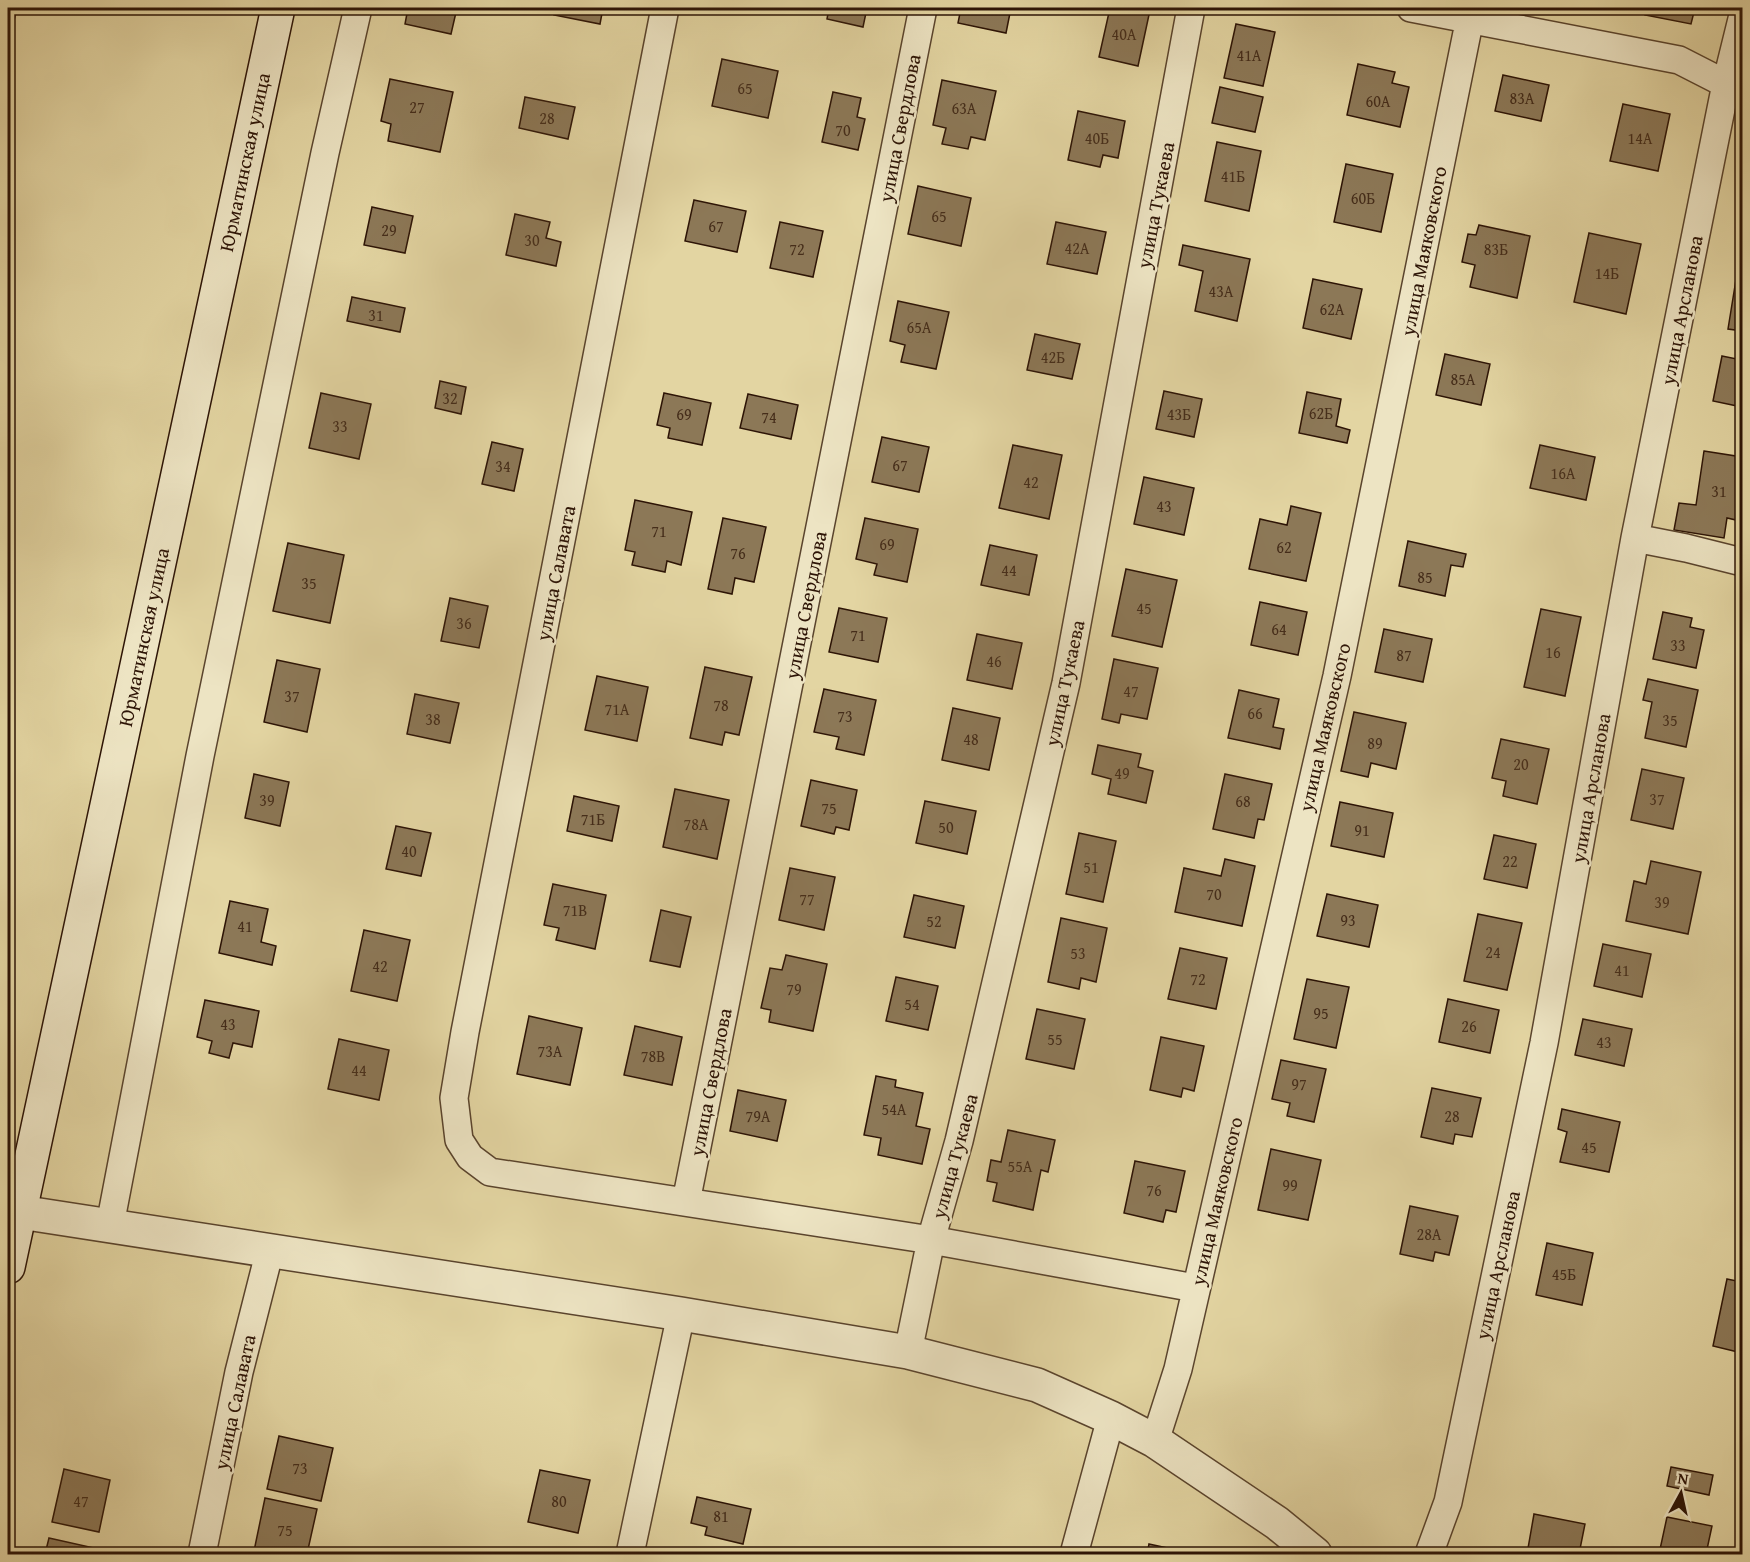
<svg xmlns="http://www.w3.org/2000/svg" width="1750" height="1562" viewBox="0 0 1750 1562" font-family="'Gentium Book Plus',serif">
  <style>
    .building { fill: #8c7857; stroke: #2d1406; stroke-width: 1.5 }
    .lines { fill: none; stroke-linecap: round; stroke-linejoin: round }
    .minor-casing { stroke: #5a442d; stroke-width: 30 }
    .tertiary-casing { stroke: #5a442d; stroke-width: 36 }
    .secondary-casing { stroke: #2d1406; stroke-width: 36 }
    .minor { stroke: #ede4c3; stroke-width: 27 }
    .tertiary { stroke: #ede4c3; stroke-width: 33 }
    .secondary { stroke: #ede4c3; stroke-width: 33 }
    .rail-casing { stroke: #2d1406; stroke-width: 7 }
    .rail { stroke: #ede4c3; stroke-width: 4.5; stroke-dasharray: 14; stroke-linecap: butt }
    .labels { text-anchor: middle; dominant-baseline: central; stroke-width: 5; stroke-linejoin: round; paint-order: stroke }
    .number-label { font-size: 16px; fill: #452d1a }
    .street-label { font-size: 20px; fill: #2d1406; stroke: #ede4c3 }
  </style>
  <rect width="100%" height="100%" fill="#e3d5a2"/>
  <filter id="stains"><feTurbulence type="fractalNoise" baseFrequency=".00333" numOctaves="4"/><feColorMatrix values="0 0 0 0 .2 0 0 0 0 .09 0 0 0 0 .02 0 0 0 .5 -.17"/></filter>
  <radialGradient id="worn" r=".72"><stop offset=".6" stop-color="#630" stop-opacity="0"/><stop offset="1" stop-color="#630" stop-opacity=".3"/></radialGradient>
  <path class="building" d="M408,8H457L451,34L405,24Z
    M556,8H603L600,24L554,15Z
    M829,8H867L863,27L827,19Z
    M961,8H1011L1006,33L958,23Z
    M1110,8H1137L1150,10L1138,66L1099,57Z
    M1647,8H1695L1691,24L1645,15Z
    M1236,24L1275,32L1263,86L1224,78Z
    M722,59L778,71L768,118L712,106Z
    M1358,64L1395,72L1392,83L1409,87L1400,127L1347,115Z
    M1503,75L1549,85L1541,121L1495,111Z
    M390,79L453,92L440,152L388,141L391,124L381,121Z
    M942,80L996,91L985,140L971,137L968,149L942,144L946,128L933,125Z
    M1220,87L1263,97L1255,132L1212,123Z
    M833,92L861,98L857,117L865,119L858,150L822,142Z
    M525,97L575,107L568,139L519,128Z
    M1623,104L1670,114L1658,171L1610,161Z
    M1078,111L1125,121L1118,158L1103,155L1100,167L1068,160Z
    M1217,142L1261,151L1249,211L1205,201Z
    M1346,164L1393,174L1381,232L1334,222Z
    M918,186L971,198L961,246L908,234Z
    M694,200L746,211L737,252L685,241Z
    M372,207L413,216L405,253L364,245Z
    M515,214L550,222L546,238L561,242L556,266L506,255Z
    M780,222L823,231L813,277L770,268Z
    M1056,222L1106,232L1097,274L1047,264Z
    M1479,225L1530,236L1517,298L1470,287L1475,265L1462,262L1468,234L1476,235Z
    M1589,233L1641,244L1626,314L1574,302Z
    M1183,245L1250,259L1237,321L1195,311L1203,271L1179,265Z
    M1739,261L1742,262V331L1728,329Z
    M1313,279L1362,289L1351,339L1303,328Z
    M352,297L405,308L400,332L347,321Z
    M898,301L949,312L936,369L901,362L905,345L890,341Z
    M1035,334L1080,344L1072,379L1027,370Z
    M1445,354L1490,364L1481,405L1436,395Z
    M1722,356L1742,360V407L1713,401Z
    M440,381L466,387L461,414L435,408Z
    M1164,391L1202,399L1194,437L1156,429Z
    M1307,392L1341,399L1336,426L1350,430L1347,443L1299,433Z
    M321,393L371,404L359,459L309,448Z
    M664,393L711,403L702,445L668,438L670,428L657,425Z
    M748,394L798,405L791,439L740,428Z
    M882,437L929,447L919,492L872,482Z
    M492,442L523,449L514,491L482,484Z
    M1013,445L1062,455L1049,519L999,508Z
    M1540,445L1595,457L1586,500L1530,488Z
    M1704,451L1742,457V479L1736,520L1727,518L1724,538L1674,530L1679,503L1696,505Z
    M1144,477L1194,488L1184,535L1134,524Z
    M635,500L692,512L681,565L667,561L665,572L632,565L635,552L625,550Z
    M1291,506L1321,513L1306,581L1249,569L1260,519L1287,525Z
    M723,518L766,527L754,582L735,578L732,594L708,589Z
    M865,518L918,529L907,582L874,575L877,564L856,559Z
    M1408,541L1466,554L1463,567L1451,565L1445,596L1399,586Z
    M288,543L344,555L330,623L273,611Z
    M990,545L1037,555L1029,595L981,585Z
    M1126,569L1177,580L1162,647L1112,636Z
    M450,598L488,606L479,648L441,641Z
    M1260,602L1307,612L1298,655L1251,645Z
    M839,608L887,618L878,662L829,652Z
    M1541,609L1581,617L1565,696L1524,687Z
    M1663,612L1692,618L1690,627L1704,630L1696,668L1653,659Z
    M1384,629L1432,639L1423,682L1375,672Z
    M977,634L1022,643L1012,689L967,680Z
    M1114,659L1158,668L1147,719L1121,714L1119,723L1102,719Z
    M277,660L320,669L307,732L264,722Z
    M705,667L752,677L739,735L725,732L722,745L690,738Z
    M597,676L648,687L637,741L585,730Z
    M1648,679L1698,690L1686,747L1645,738L1652,702L1643,700Z
    M824,689L876,700L864,755L836,749L839,737L814,732Z
    M1239,690L1279,699L1273,727L1284,729L1280,749L1228,738Z
    M415,694L459,703L450,743L407,734Z
    M953,708L1000,718L989,770L942,760Z
    M1354,712L1406,723L1396,769L1371,763L1368,777L1341,771Z
    M1501,739L1549,749L1537,804L1503,796L1506,781L1492,778Z
    M1098,745L1141,754L1138,767L1153,771L1146,803L1108,794L1111,779L1092,774Z
    M1642,769L1684,778L1673,829L1631,820Z
    M254,774L289,782L280,826L245,818Z
    M1225,774L1272,784L1264,820L1258,819L1254,838L1213,829Z
    M811,780L857,790L849,830L836,827L834,834L801,826Z
    M675,789L729,800L717,859L663,847Z
    M574,796L619,806L612,841L567,831Z
    M925,801L976,811L967,854L916,843Z
    M1340,802L1393,813L1384,857L1331,846Z
    M396,826L431,833L421,876L386,869Z
    M1079,833L1116,841L1103,902L1066,894Z
    M1494,835L1536,844L1527,888L1484,879Z
    M1225,859L1255,866L1242,926L1175,912L1184,868L1221,876Z
    M1651,861L1701,872L1688,934L1626,921L1634,881L1646,884Z
    M790,868L835,877L824,930L779,920Z
    M553,884L606,895L595,949L556,940L559,928L544,925Z
    M1327,894L1378,905L1369,947L1317,936Z
    M914,895L964,906L955,948L904,937Z
    M230,901L268,909L261,942L276,946L272,965L219,953Z
    M661,910L691,917L680,967L650,961Z
    M1478,914L1522,923L1507,990L1464,981Z
    M1061,918L1107,928L1096,982L1081,978L1079,989L1048,982Z
    M364,930L410,940L397,1001L351,991Z
    M1603,944L1651,954L1642,997L1594,986Z
    M1180,948L1227,958L1216,1009L1168,999Z
    M786,955L827,964L813,1031L769,1022L771,1010L761,1008L770,968L782,970Z
    M896,977L938,986L928,1030L886,1021Z
    M1307,979L1349,987L1336,1048L1294,1039Z
    M1448,999L1499,1010L1490,1053L1439,1042Z
    M205,1000L259,1011L252,1047L233,1043L229,1058L209,1053L212,1041L197,1037Z
    M1037,1009L1085,1019L1074,1069L1026,1059Z
    M529,1016L582,1028L570,1085L517,1074Z
    M1583,1019L1632,1029L1624,1066L1575,1055Z
    M635,1026L682,1037L672,1085L624,1075Z
    M1161,1037L1204,1046L1194,1091L1183,1088L1181,1097L1150,1090Z
    M339,1039L389,1050L379,1100L328,1089Z
    M1281,1060L1326,1069L1314,1122L1287,1116L1290,1103L1272,1099Z
    M876,1076L896,1080L895,1087L923,1093L916,1126L930,1129L922,1164L878,1155L881,1138L864,1135Z
    M1432,1088L1481,1098L1472,1137L1455,1134L1453,1144L1421,1137Z
    M738,1090L786,1100L777,1141L730,1131Z
    M1562,1109L1620,1122L1609,1172L1560,1162L1567,1132L1558,1129Z
    M1008,1130L1055,1140L1048,1172L1041,1170L1033,1210L993,1201L997,1183L987,1181L991,1160L1001,1162Z
    M1271,1149L1321,1160L1308,1220L1258,1210Z
    M1135,1161L1185,1171L1176,1212L1166,1210L1163,1222L1124,1213Z
    M1410,1206L1458,1216L1449,1255L1435,1252L1433,1261L1400,1254Z
    M1547,1243L1593,1253L1582,1305L1536,1295Z
    M1727,1279L1742,1282V1353L1713,1346Z
    M279,1436L333,1448L321,1501L267,1489Z
    M1671,1467L1713,1475L1709,1495L1667,1486Z
    M64,1469L110,1480L99,1532L52,1522Z
    M540,1470L590,1480L578,1533L528,1522Z
    M697,1497L751,1509L743,1544L705,1535L707,1527L691,1523Z
    M265,1498L317,1509L307,1554H270L254,1551Z
    M1534,1514L1585,1524L1579,1554H1527Z
    M1667,1517L1712,1526L1706,1554H1659Z
    M49,1538L94,1548L93,1554H45Z
    M1149,1544L1195,1554H1147Z"/>
  <g class="lines">
    <g class="minor-casing">
      <path id="minor" d="M665,8L465,1032L454,1098L459,1140L470,1157L490,1172L931,1240L1195,1288
        M1411,8L1679,60L1726,84L1742,88
        M1635,538L1686,548L1742,562
        M686,1202L923,8
        M110,1225L200,756L325,153L358,8
        M908,1352L931,1240L959,1141L1066,683L1191,8
        M1155,1441L1178,1369L1337,676L1472,8
        M202,1554L239,1372L270,1250
        M630,1554L681,1314
        M1074,1554L1111,1418
        M1429,1554L1448,1502L1544,1043L1635,538L1726,84L1742,19"/>
    </g>
    <g class="tertiary-casing">
      <path id="tertiary" d="M20,1212L681,1314L908,1352L1037,1385L1111,1418L1155,1441L1277,1523L1315,1554"/>
    </g>
    <g class="secondary-casing">
      <path id="secondary" d="M8,1267L278,8"/>
    </g>
    <use href="#minor" class="minor"/>
    <use href="#tertiary" class="tertiary"/>
    <use href="#secondary" class="secondary"/>
    <g class="rail-casing">
      <path id="rail" d="M8,34L14,8"/>
    </g>
    <use href="#rail" class="rail"/>
  </g>
  <g class="labels">
    <g class="number-label">
      <text x="1124" y="34">40А</text>
      <text x="1249" y="55">41А</text>
      <text x="745" y="88">65</text>
      <text x="1522" y="98">83А</text>
      <text x="1378" y="101">60А</text>
      <text x="417" y="107">27</text>
      <text x="964" y="108">63А</text>
      <text x="547" y="118">28</text>
      <text x="843" y="130">70</text>
      <text x="1097" y="138">40Б</text>
      <text x="1640" y="138">14А</text>
      <text x="1233" y="176">41Б</text>
      <text x="1363" y="198">60Б</text>
      <text x="939" y="216">65</text>
      <text x="716" y="226">67</text>
      <text x="389" y="230">29</text>
      <text x="532" y="240">30</text>
      <text x="1077" y="248">42А</text>
      <text x="797" y="249">72</text>
      <text x="1496" y="249">83Б</text>
      <text x="1607" y="273">14Б</text>
      <text x="1221" y="291">43А</text>
      <text x="1332" y="309">62А</text>
      <text x="376" y="315">31</text>
      <text x="919" y="327">65А</text>
      <text x="1053" y="357">42Б</text>
      <text x="1463" y="379">85А</text>
      <text x="450" y="398">32</text>
      <text x="1321" y="413">62Б</text>
      <text x="684" y="414">69</text>
      <text x="1179" y="414">43Б</text>
      <text x="769" y="417">74</text>
      <text x="340" y="426">33</text>
      <text x="900" y="465">67</text>
      <text x="503" y="466">34</text>
      <text x="1563" y="473">16А</text>
      <text x="1031" y="482">42</text>
      <text x="1719" y="491">31</text>
      <text x="1164" y="506">43</text>
      <text x="659" y="531">71</text>
      <text x="887" y="544">69</text>
      <text x="1284" y="547">62</text>
      <text x="738" y="553">76</text>
      <text x="1009" y="570">44</text>
      <text x="1425" y="577">85</text>
      <text x="309" y="583">35</text>
      <text x="1144" y="608">45</text>
      <text x="464" y="623">36</text>
      <text x="1279" y="629">64</text>
      <text x="858" y="635">71</text>
      <text x="1678" y="645">33</text>
      <text x="1553" y="652">16</text>
      <text x="1404" y="655">87</text>
      <text x="994" y="661">46</text>
      <text x="1131" y="691">47</text>
      <text x="292" y="696">37</text>
      <text x="721" y="705">78</text>
      <text x="617" y="709">71А</text>
      <text x="1255" y="713">66</text>
      <text x="845" y="716">73</text>
      <text x="433" y="719">38</text>
      <text x="1670" y="720">35</text>
      <text x="971" y="739">48</text>
      <text x="1375" y="743">89</text>
      <text x="1521" y="764">20</text>
      <text x="1122" y="773">49</text>
      <text x="1657" y="799">37</text>
      <text x="267" y="800">39</text>
      <text x="1243" y="801">68</text>
      <text x="829" y="808">75</text>
      <text x="593" y="819">71Б</text>
      <text x="696" y="824">78А</text>
      <text x="946" y="827">50</text>
      <text x="1362" y="830">91</text>
      <text x="409" y="851">40</text>
      <text x="1510" y="861">22</text>
      <text x="1091" y="867">51</text>
      <text x="1214" y="894">70</text>
      <text x="807" y="899">77</text>
      <text x="1662" y="902">39</text>
      <text x="575" y="910">71В</text>
      <text x="1348" y="920">93</text>
      <text x="934" y="921">52</text>
      <text x="245" y="926">41</text>
      <text x="1493" y="952">24</text>
      <text x="1078" y="953">53</text>
      <text x="380" y="966">42</text>
      <text x="1622" y="970">41</text>
      <text x="1198" y="979">72</text>
      <text x="794" y="989">79</text>
      <text x="912" y="1004">54</text>
      <text x="1321" y="1013">95</text>
      <text x="228" y="1024">43</text>
      <text x="1469" y="1026">26</text>
      <text x="1055" y="1039">55</text>
      <text x="1604" y="1042">43</text>
      <text x="550" y="1051">73А</text>
      <text x="653" y="1056">78В</text>
      <text x="359" y="1070">44</text>
      <text x="1299" y="1084">97</text>
      <text x="894" y="1109">54А</text>
      <text x="758" y="1116">79А</text>
      <text x="1452" y="1116">28</text>
      <text x="1589" y="1147">45</text>
      <text x="1020" y="1166">55А</text>
      <text x="1290" y="1185">99</text>
      <text x="1154" y="1190">76</text>
      <text x="1429" y="1234">28А</text>
      <text x="1564" y="1274">45Б</text>
      <text x="300" y="1468">73</text>
      <text x="81" y="1501">47</text>
      <text x="559" y="1501">80</text>
      <text x="721" y="1516">81</text>
      <text x="285" y="1530">75</text>
    </g>
    <g class="street-label">
      <text transform="translate(899 128) rotate(-79)">улица Свердлова</text>
      <text transform="translate(244 162) rotate(-78)">Юрматинская улица</text>
      <text transform="translate(1155 205) rotate(-79)">улица Тукаева</text>
      <text transform="translate(1423 251) rotate(-79)">улица Маяковского</text>
      <text transform="translate(1681 310) rotate(-79)">улица Арсланова</text>
      <text transform="translate(555 573) rotate(-79)">улица Салавата</text>
      <text transform="translate(805 605) rotate(-79)">улица Свердлова</text>
      <text transform="translate(143 637) rotate(-78)">Юрматинская улица</text>
      <text transform="translate(1064 683) rotate(-78)">улица Тукаева</text>
      <text transform="translate(1324 727) rotate(-77)">улица Маяковского</text>
      <text transform="translate(1590 788) rotate(-80)">улица Арсланова</text>
      <text transform="translate(710 1082) rotate(-79)">улица Свердлова</text>
      <text transform="translate(954 1156) rotate(-75)">улица Тукаева</text>
      <text transform="translate(1216 1201) rotate(-77)">улица Маяковского</text>
      <text transform="translate(1497 1265) rotate(-78)">улица Арсланова</text>
      <text transform="translate(234 1402) rotate(-78)">улица Салавата</text>
    </g>
  </g>
  <rect width="1750" height="1562" fill="none" stroke="#e3d5a2" stroke-width="30"/>
  <rect x="9" y="9" width="1732" height="1544" fill="none" stroke="#2d1406" stroke-width="3"/>
  <rect x="15" y="15" width="1720" height="1532" fill="none" stroke="#2d1406" stroke-width="1.5"/>
  <g transform="translate(1681 1493) rotate(8)" stroke="#ede4c3" stroke-width="4.5" paint-order="stroke">
  <path d="M0-4.5L10 22L0 15L-10 22Z" fill="#2d1406"/>
  <text y="-9" font-size="16" font-weight="bold" text-anchor="middle" fill="#2d1406">N</text>
  </g>
  <rect width="100%" height="100%" filter="url(#stains)"/>
  <rect width="100%" height="100%" fill="url(#worn)"/>
</svg>
